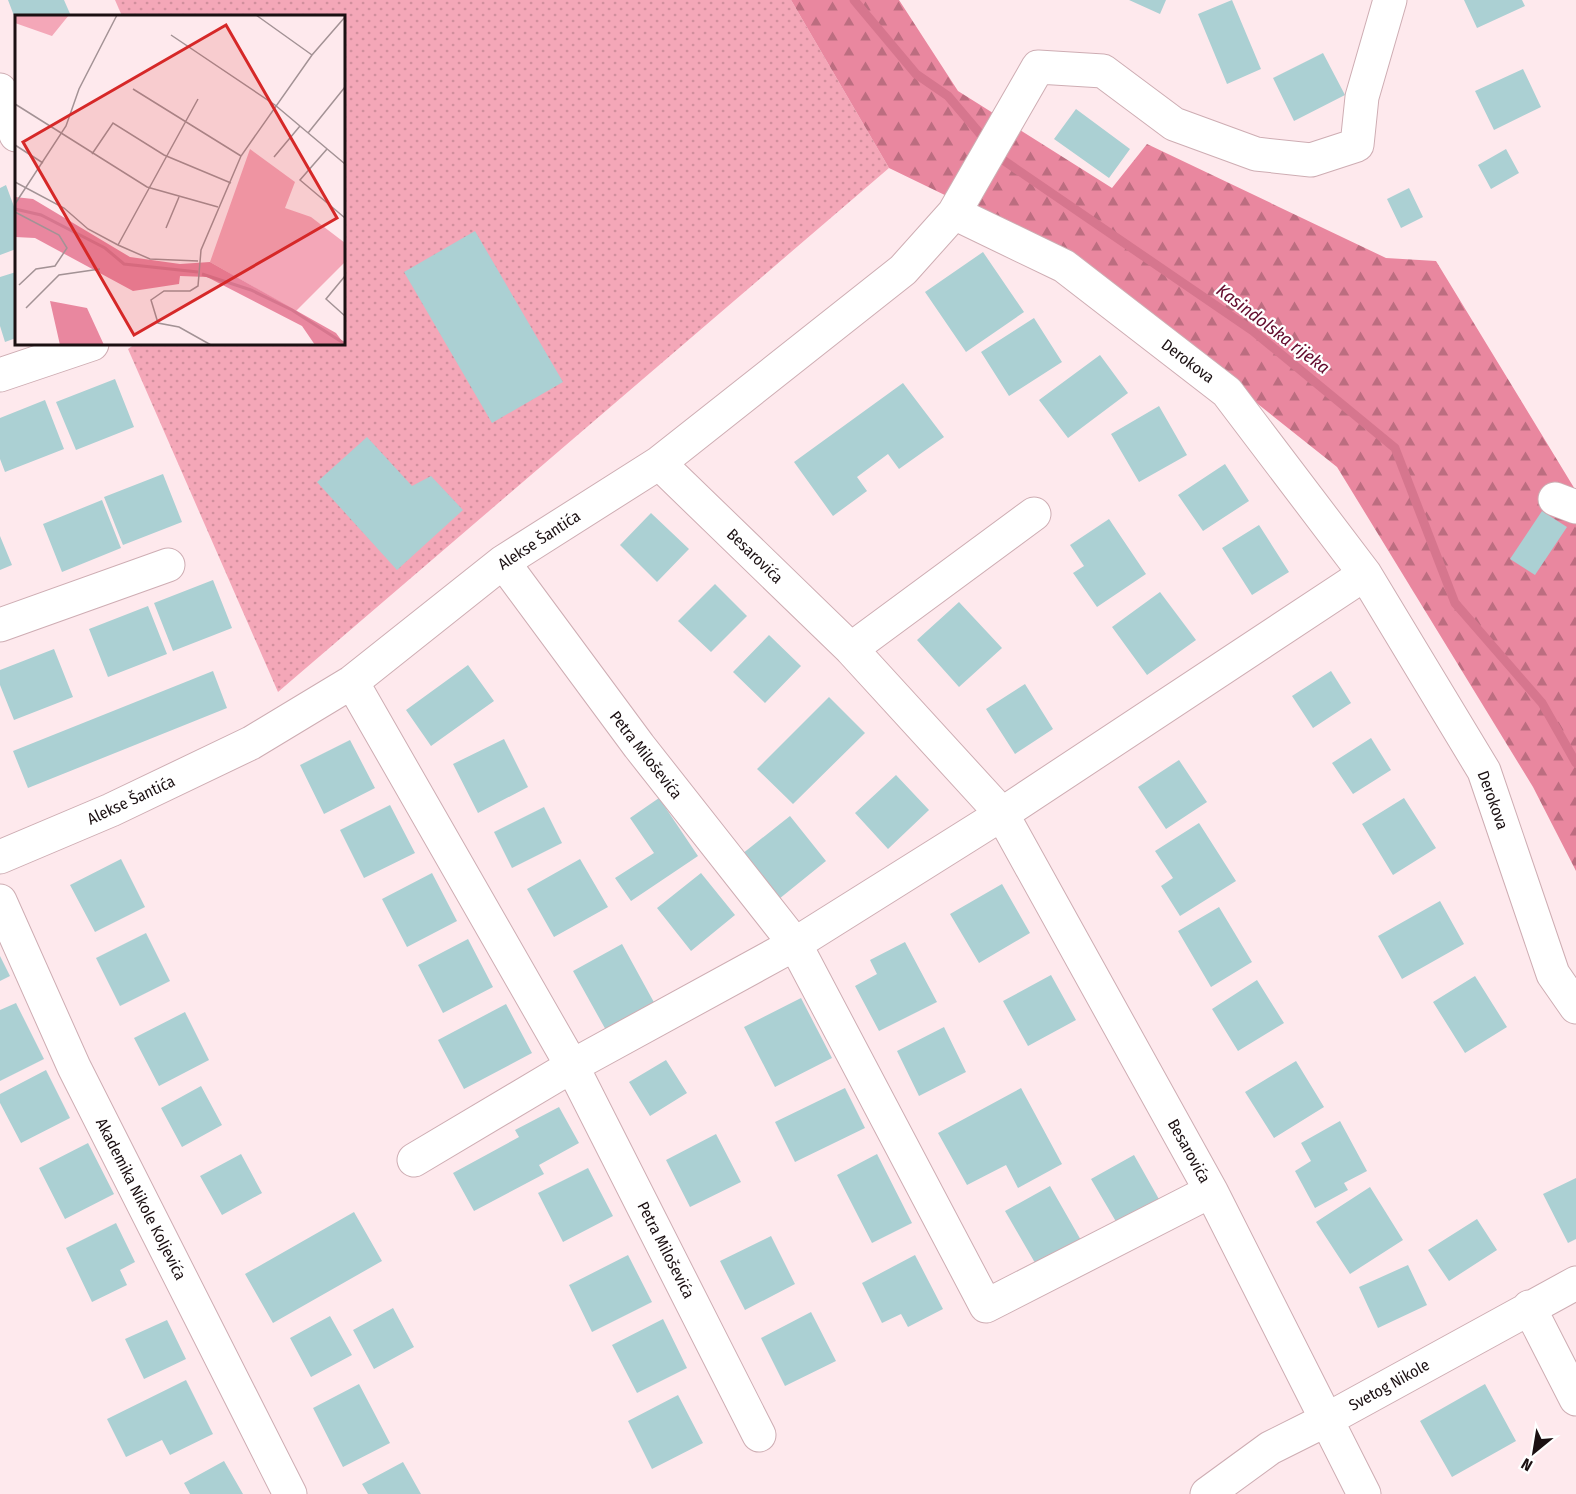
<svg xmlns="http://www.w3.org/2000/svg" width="1576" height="1494" viewBox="0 0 1576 1494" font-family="'Fira Sans Condensed',sans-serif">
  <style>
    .grass { fill: url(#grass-dots) }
    .forest { fill: url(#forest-firs) }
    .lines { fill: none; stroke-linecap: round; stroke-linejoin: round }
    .stream { stroke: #d6768e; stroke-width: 9 }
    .building { fill: #abd0d3 }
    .street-casing { stroke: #ceadb3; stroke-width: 35 }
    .street { stroke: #fff; stroke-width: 33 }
    .labels { text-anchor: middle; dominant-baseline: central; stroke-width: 4.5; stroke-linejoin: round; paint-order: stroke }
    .street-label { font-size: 16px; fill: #1b1012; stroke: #fff }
    .water-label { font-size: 18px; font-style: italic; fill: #630b2d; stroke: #fff }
    .inset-river { fill: none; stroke: #d6768e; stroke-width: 3 }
    .inset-road { fill: none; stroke: #a39295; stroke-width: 1.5 }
    .view { fill: #d62828; fill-opacity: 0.15; stroke: #d62828; stroke-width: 3 }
    .inset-edge { fill: none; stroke: #1b1012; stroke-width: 3 }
  </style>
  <defs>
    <pattern id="grass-dots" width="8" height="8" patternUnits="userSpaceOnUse" patternTransform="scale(1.5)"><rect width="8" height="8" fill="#f4a7b8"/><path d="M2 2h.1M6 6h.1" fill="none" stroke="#d18f9d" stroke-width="1.8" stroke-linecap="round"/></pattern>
    <pattern id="forest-firs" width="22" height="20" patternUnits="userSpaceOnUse" patternTransform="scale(1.5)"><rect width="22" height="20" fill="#e9879f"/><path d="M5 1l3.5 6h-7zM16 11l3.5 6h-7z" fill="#bc6d80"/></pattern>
  </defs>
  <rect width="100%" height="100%" fill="#fee9ed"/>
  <path class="grass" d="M115,0H791L889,168L278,692L128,349L135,344H344V16H122Z"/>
  <path class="forest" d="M791,0H899L958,91L1112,188L1147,144L1386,258L1436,261L1576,491V871L1533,787L1337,467L1073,257L889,168Z"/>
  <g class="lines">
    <path class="stream" d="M854,0L916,74L948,96L987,142
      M996,153L1003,160L1253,331L1395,448L1455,603L1542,703L1576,763"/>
  </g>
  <path class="building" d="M8,0H64L71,16H16V21Z
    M1129,0H1166L1160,14Z
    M1232,0L1261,69L1227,84L1198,14Z
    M1464,0H1522L1525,6L1477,28Z
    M1323,53L1345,95L1294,121L1273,78Z
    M1523,69L1541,107L1494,130L1475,91Z
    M1076,109L1130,149L1109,178L1054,139Z
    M1506,149L1519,173L1491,189L1478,165Z
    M6,185L16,212V249L0,255V188Z
    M1409,188L1423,217L1401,228L1387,199Z
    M475,231L563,382L492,423L404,272Z
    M983,252L1024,312L966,352L925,292Z
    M16,272V338L5,342L0,326V277Z
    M1034,318L1062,362L1009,396L981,352Z
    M1100,355L1128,393L1068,438L1039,400Z
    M115,379L134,427L76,450L56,402Z
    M903,383L944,437L899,469L888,454L857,477L867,491L833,516L794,462Z
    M45,400L64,449L5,472L0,459V418Z
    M1159,406L1187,455L1139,482L1111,434Z
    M367,437L412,486L431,476L463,510L397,570L317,482Z
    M1225,464L1249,501L1203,531L1178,495Z
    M163,474L182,522L123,545L104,497Z
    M102,500L121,548L62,572L43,524Z
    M1542,511L1567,527L1535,575L1510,559Z
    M651,513L689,549L657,582L620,545Z
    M1109,519L1146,574L1097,607L1073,573L1084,566L1070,545Z
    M1259,525L1289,572L1252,595L1222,548Z
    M0,536L12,565L0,570Z
    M213,580L232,628L173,651L154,603Z
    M715,584L747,616L711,652L678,621Z
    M1160,592L1196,640L1147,675L1112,627Z
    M959,602L1002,648L959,687L917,640Z
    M148,606L167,654L108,677L89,629Z
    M769,635L801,666L765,703L733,672Z
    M54,649L73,697L14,720L0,685V670Z
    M468,665L494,701L431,746L406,710Z
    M213,671L227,708L28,788L13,751Z
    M1331,671L1351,703L1313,728L1292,696Z
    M1025,684L1053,729L1015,754L986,709Z
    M829,697L865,733L793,804L757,769Z
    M1371,738L1391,770L1353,794L1332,763Z
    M504,739L528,787L478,813L453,764Z
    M350,740L375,788L324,814L300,765Z
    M1179,760L1207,802L1166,829L1138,787Z
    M896,775L929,810L888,849L855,813Z
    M659,798L698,856L631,901L615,878L654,853L630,818Z
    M1404,798L1436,848L1393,875L1362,824Z
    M390,805L415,853L364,878L340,830Z
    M544,807L562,843L512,868L494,832Z
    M790,816L826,861L779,899L742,854Z
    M1199,823L1236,881L1180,916L1161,886L1173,878L1155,851Z
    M121,859L145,907L95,932L70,885Z
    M580,859L608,907L554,937L527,889Z
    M432,873L457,921L407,947L382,899Z
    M701,873L735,915L691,951L657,908Z
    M1002,884L1030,933L979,963L950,914Z
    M1440,901L1464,944L1402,979L1378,936Z
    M1219,907L1252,962L1211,987L1178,931Z
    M146,933L170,981L120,1006L96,958Z
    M468,939L493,987L443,1013L418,965Z
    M905,942L937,1002L879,1031L855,986L877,974L870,960Z
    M622,944L656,1006L607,1032L573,971Z
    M0,956L10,976L0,981Z
    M1051,975L1076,1020L1028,1046L1003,1001Z
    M1475,976L1507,1027L1465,1053L1433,1002Z
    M1257,980L1284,1023L1238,1051L1212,1009Z
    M801,998L832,1058L775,1087L744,1027Z
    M16,1003L44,1059L0,1081V1010Z
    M506,1004L532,1053L464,1089L438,1040Z
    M185,1012L209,1060L159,1086L134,1038Z
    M944,1027L966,1072L919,1096L897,1051Z
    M666,1060L687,1093L650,1116L629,1082Z
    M1296,1061L1324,1107L1274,1138L1245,1092Z
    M46,1070L70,1118L21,1143L0,1103V1094Z
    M201,1086L222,1125L182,1147L161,1108Z
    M845,1088L865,1128L795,1162L775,1122Z
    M1021,1088L1062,1164L1018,1188L1006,1165L967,1185L938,1133Z
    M559,1107L579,1143L539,1165L544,1174L474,1211L453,1173L519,1137L515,1130Z
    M1340,1121L1367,1171L1344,1183L1348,1190L1315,1208L1295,1171L1311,1161L1301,1143Z
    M716,1134L741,1182L690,1207L666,1160Z
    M88,1143L114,1194L65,1219L39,1168Z
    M241,1154L262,1193L222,1215L200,1176Z
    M877,1154L912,1223L872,1243L837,1175Z
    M1134,1155L1160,1201L1118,1225L1091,1179Z
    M588,1168L613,1216L563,1242L538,1193Z
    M1576,1178V1239L1568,1243L1543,1194Z
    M1050,1186L1082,1242L1038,1268L1005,1211Z
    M1370,1187L1403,1240L1350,1274L1316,1222Z
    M354,1212L382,1261L273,1323L245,1274Z
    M1477,1219L1497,1250L1449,1281L1428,1250Z
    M116,1223L135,1262L120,1270L127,1285L92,1302L66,1248Z
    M771,1236L795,1284L745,1310L720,1261Z
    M628,1255L652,1302L592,1332L569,1285Z
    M915,1255L943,1309L908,1327L901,1314L882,1323L862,1283Z
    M1408,1265L1427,1305L1378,1328L1359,1287Z
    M393,1308L414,1347L374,1369L353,1330Z
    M811,1312L836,1361L785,1386L761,1338Z
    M330,1316L352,1355L311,1377L290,1338Z
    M663,1319L687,1368L637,1393L612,1345Z
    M167,1320L186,1359L144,1379L125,1339Z
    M186,1380L213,1434L170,1455L162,1440L126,1457L107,1419Z
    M359,1384L390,1443L343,1467L313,1408Z
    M1485,1384L1516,1441L1452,1477L1420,1421Z
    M678,1395L703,1443L652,1469L628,1421Z
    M224,1461L243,1494H190L184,1483Z
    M403,1462L421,1494H368L362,1484Z"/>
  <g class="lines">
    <g class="street-casing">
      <path id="street" d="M0,90L16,135
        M954,213L1064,266L1227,392L1365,574L1484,771L1553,974L1576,1007
        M0,375L92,344
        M659,463L851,649L1002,814L1211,1191L1364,1494
        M1555,499L1576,507
        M503,562L639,746L795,944L986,1306L1211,1191
        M0,625L168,565
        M851,649L1034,514
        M352,682L572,1066L759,1435
        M0,857L111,810L251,743L352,682L503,562L659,463L903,270L954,213L1038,67L1103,71L1174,124L1256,154L1311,160L1357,145L1362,97L1390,0
        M0,901L74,1067L290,1494
        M414,1160L572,1066L795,944L1002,814L1365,574
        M1529,1307L1576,1399
        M1207,1494L1270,1448L1326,1420L1576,1283"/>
    </g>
    <use href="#street" class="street"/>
  </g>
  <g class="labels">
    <g class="street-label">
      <text transform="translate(1188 361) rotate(37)">Derokova</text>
      <text transform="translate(539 540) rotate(-33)">Alekse Šantića</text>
      <text transform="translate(755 556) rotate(44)">Besarovića</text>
      <text transform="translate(646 755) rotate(52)">Petra Miloševića</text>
      <text transform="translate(131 800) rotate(-25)">Alekse Šantića</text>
      <text transform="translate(1493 800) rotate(70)">Derokova</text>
      <text transform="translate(1189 1151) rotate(61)">Besarovića</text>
      <text transform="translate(141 1199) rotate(63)">Akademika Nikole Koljevića</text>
      <text transform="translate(666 1250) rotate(63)">Petra Miloševića</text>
      <text transform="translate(1389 1385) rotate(-29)">Svetog Nikole</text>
    </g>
    <g class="water-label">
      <text transform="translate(1273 329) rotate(37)">Kasindolska rijeka</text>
    </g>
  </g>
  <g transform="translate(15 15)">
    <rect width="330" height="330" fill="#fee9ed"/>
    <path d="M0,0H54L37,21L0,8ZM235,134L280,167L270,193L296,202L330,228V247L281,296L195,247Z" fill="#f4a7b8"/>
    <path d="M0,182L18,184L115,242L165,249L195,247L321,318L330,330H300L287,311L192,262L165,261L164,269L118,276L20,223L0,222ZM35,286L72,293L89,330H45Z" fill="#e9879f"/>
    <path class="inset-river" d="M0,194L26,200L90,233L109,249L183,257M187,259L236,275L277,295L330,329"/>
    <path class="inset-road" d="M241,0L297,40M156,20L260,90L330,149M118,74L226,141M0,89L132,172L203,192M293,118L330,72M0,130L28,148M312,134L285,165L330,203M77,139L98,108L149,140L216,168M259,142L285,111M0,167L49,193L73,214L103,230L135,244L183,246M0,189L51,111L64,74L102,0M0,197L44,220L52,233L40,251L21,254L4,270M151,213L164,182M103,230L183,84M330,261L311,284L330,301M11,293L44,260L85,254M196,330L164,312L143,308L136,285L149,276H175L183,271L186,235L226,141L297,40L330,2"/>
    <path class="view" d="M211,10L322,203L119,320L8,127Z"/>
    <rect width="330" height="330" class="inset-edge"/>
  </g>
  <g transform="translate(1534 1452) rotate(210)" stroke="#ffffff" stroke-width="4.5" paint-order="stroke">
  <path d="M0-4.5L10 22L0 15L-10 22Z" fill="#1b1012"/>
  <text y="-9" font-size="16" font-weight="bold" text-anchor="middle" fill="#1b1012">N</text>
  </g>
</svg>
